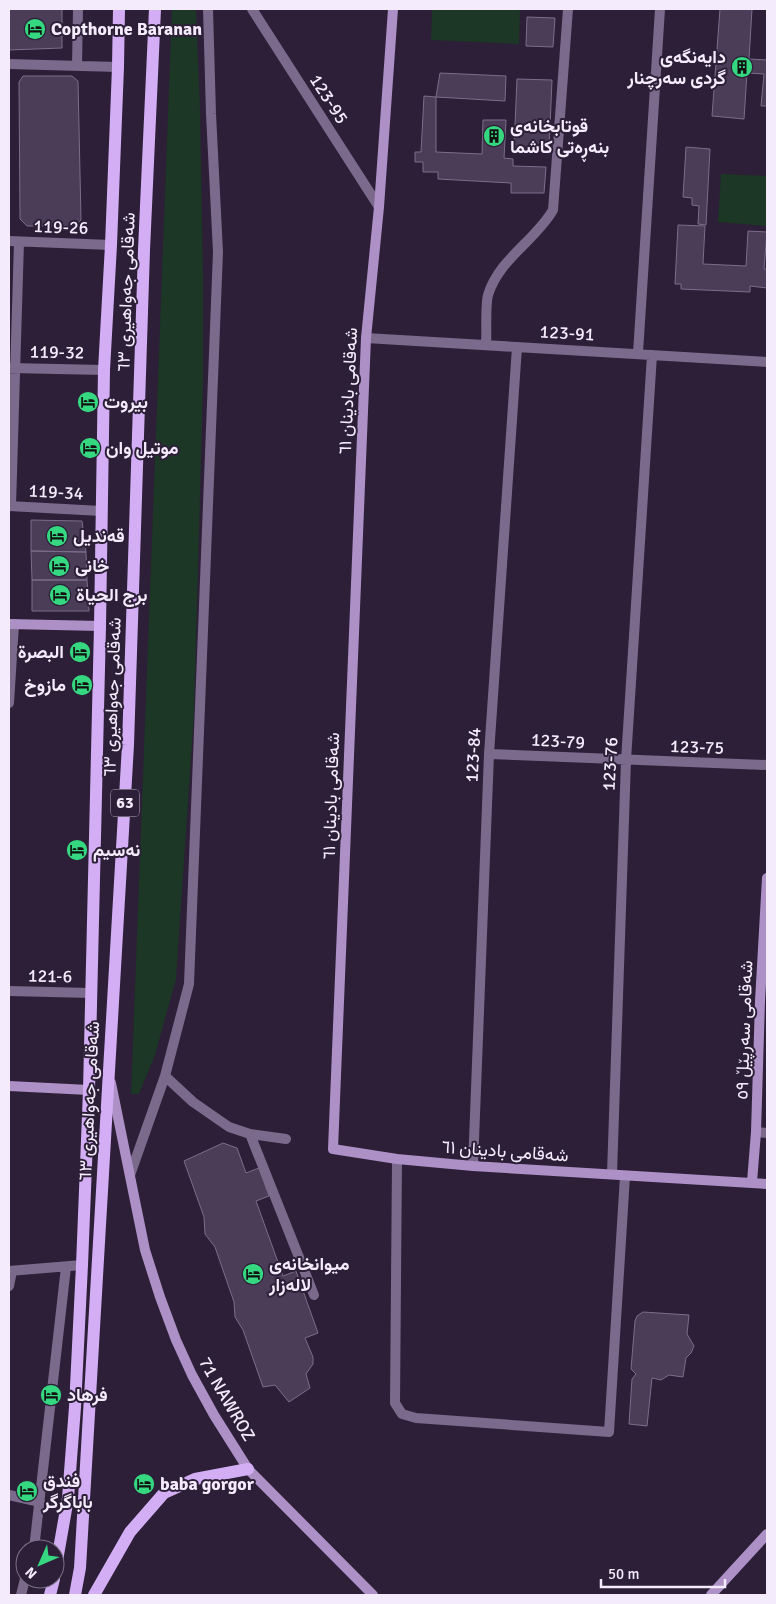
<svg xmlns="http://www.w3.org/2000/svg" width="776" height="1604" viewBox="0 0 776 1604" font-family="Signika,Vazirmatn,sans-serif">
  <style>
    .green { fill: #1c3725 }
    .building { fill: #4b3d58; stroke: #7c6d8b }
    .lines { fill: none; stroke-linecap: round; stroke-linejoin: round }
    .street { stroke: #7b6a8c; stroke-width: 10 }
    .secondary { stroke: #ad90c6; stroke-width: 10 }
    .primary { stroke: #d3aef4; stroke-width: 12 }
    .labels { text-anchor: middle; dominant-baseline: central; stroke-width: 4; stroke-linejoin: round; paint-order: stroke }
    .shield { fill: #2c1f37; stroke: #b8aec2; stroke-width: 1 }
    .shield-label { font-size: 16px; font-weight: bold; fill: #f4ecfd }
    .poi-label { font-size: 18px; font-weight: bold; fill: #f4ecfd; stroke: #2c1f37; text-anchor: start }
    .street-label { font-size: 18px; fill: #f4ecfd; stroke: #2c1f37 }
  </style>
  <rect width="100%" height="100%" fill="#2c1f37"/>
  <path class="green" d="M172,9H196L200,110L203,274V384L194,713L176,979L155,1055L139,1094H131Z
    M432,9H520L519,44L431,40Z
    M721,174L767,176V226L718,222Z"/>
  <path class="building" d="M9,9H62V48L9,50Z
    M720,9H752L749,59L767,60V106H761L764,74L747,73L744,119L712,116Z
    M527,17L555,18L553,47L526,46Z
    M440,73L506,76L505,101L436,97Z
    M23,76H72L78,81L81,220L75,226H27L20,219L19,82Z
    M517,79L552,80L549,150L514,148Z
    M424,96L436,97V152L482,154L483,120H506L504,158L513,159V166L546,167L544,193H511V183L438,179V172H423V162H415V152H421Z
    M686,147L710,149L706,225L698,224L699,206L692,205V198L683,197Z
    M678,225L705,226L703,264L746,266L748,231L767,232L764,269H767V288L750,286V292L681,289V284H675Z
    M31,520L82,521L86,552L31,551Z
    M31,551L86,552L87,580H32Z
    M32,580H87L89,611H32Z
    M223,1143L237,1148L246,1173L259,1168L269,1196L256,1201L283,1276L296,1271L318,1333L305,1338L313,1357V1364L306,1374L310,1388L289,1402L275,1385L263,1387L243,1330L235,1317L234,1302L215,1247L205,1234L204,1217L184,1161Z
    M643,1312L689,1315L687,1334L694,1346L691,1353L686,1358L683,1377L669,1375L661,1380L652,1378L647,1426L629,1424L632,1379L636,1374L631,1369L635,1321L637,1316Z"/>
  <g class="lines">
    <path class="street" d="M252,9L379,207
      M9,64L118,67
      M77,66L78,9
      M9,241L111,245
      M366,338L767,362
      M486,345C487,332 485,306 488,295C499,259 535,241 553,210L568,9
      M638,353L660,9
      M10,368L104,370
      M9,506L101,511
      M11,506L19,242
      M9,703L14,624
      M489,754L767,765
      M9,991L91,993
      M165,1076L193,1102L229,1127L250,1134L286,1139
      M756,1132L767,1133
      M250,1134L314,1295
      M397,1159L395,1403L402,1414L416,1418L609,1432L625,1176
      M473,1166L489,754L517,347
      M612,1174L626,760L652,355
      M130,1175L165,1076L189,984L218,252L211,114L208,9
      M9,1271L82,1265
      M9,1286L12,1271
      M9,1495L40,1502
      M34,1549L66,1267
      M21,1595L25,1579"/>
    <path class="secondary" d="M393,9L379,207L366,338L333,1149L397,1159L473,1166L767,1184
      M9,624L100,626
      M111,1083L145,1250L160,1297L176,1340L192,1375L214,1415L248,1469L373,1595
      M9,1086L89,1090
      M752,1182L756,1132L760,1001L767,878
      M711,1595L767,1534"/>
    <path class="primary" d="M55,1572L68,1498L75,1407L82,1265L89,1090L100,626L104,370L111,245L118,67L119,9
      M50,1595L54,1579
      M75,1595L80,1568L128,745L144,250L155,9
      M94,1595L130,1532L164,1493L195,1479L248,1469"/>
  </g>
  <defs>
    <g id="hotel-disc" transform="scale(1.125)"><circle r="9.5" fill="#35d881" stroke="#2c1f37"/><path d="M-6-4.5h1.5V1H6V5H4.5V3h-9V5H-6ZM-4 0a1.8 1.8 0 1 1 3.6 0ZM.5 0V-2.5h3Q6-2.5 6 0Z" fill="#111"/></g>
    <g id="building-disc" transform="scale(1.125)"><circle r="9.5" fill="#35d881" stroke="#2c1f37"/><path d="M-4-6H4V6H1V3H-1V6H-4ZM-2.5-4.3h1.7v1.8h-1.7ZM.8-4.3h1.7v1.8H.8ZM-2.5-1h1.7V.8h-1.7ZM.8-1h1.7V.8H.8Z" fill="#111"/></g>
  </defs>
  <g fill-rule="evenodd">
    <use href="#hotel-disc" x="35" y="29"/>
    <use href="#building-disc" x="742" y="67"/>
    <use href="#building-disc" x="494" y="136"/>
    <use href="#hotel-disc" x="88" y="402"/>
    <use href="#hotel-disc" x="90" y="448"/>
    <use href="#hotel-disc" x="57" y="536"/>
    <use href="#hotel-disc" x="59" y="566"/>
    <use href="#hotel-disc" x="60" y="595"/>
    <use href="#hotel-disc" x="80" y="652"/>
    <use href="#hotel-disc" x="82" y="685"/>
    <use href="#hotel-disc" x="77" y="850"/>
    <use href="#hotel-disc" x="253" y="1274"/>
    <use href="#hotel-disc" x="51" y="1395"/>
    <use href="#hotel-disc" x="144" y="1484"/>
    <use href="#hotel-disc" x="27" y="1491"/>
  </g>
  <g class="labels">
    <rect class="shield" x="111" y="789.5" width="28" height="27" rx="4"/>
    <g class="shield-label">
      <text x="125" y="803">63</text>
    </g>
    <g class="poi-label">
      <text x="51" y="29">Copthorne Baranan</text>
      <text x="726" y="57" text-anchor="end">دایەنگەی<tspan x="726" dy="21">گردی سەرچنار</tspan></text>
      <text x="510" y="126">قوتابخانەی<tspan x="510" dy="21">بنەڕەتی کاشما</tspan></text>
      <text x="104" y="402">بیروت</text>
      <text x="106" y="448">موتيل وان</text>
      <text x="73" y="536">قەندیل</text>
      <text x="75" y="566">خانی</text>
      <text x="76" y="595">برج الحياة</text>
      <text x="64" y="652" text-anchor="end">البصرة</text>
      <text x="66" y="685" text-anchor="end">مازوخ</text>
      <text x="93" y="850">نەسیم</text>
      <text x="269" y="1264">میوانخانەی<tspan x="269" dy="21">لالەزار</tspan></text>
      <text x="67" y="1395">فرهاد</text>
      <text x="43" y="1481">فندق<tspan x="43" dy="21">باباگرگر</tspan></text>
      <text x="160" y="1484">baba gorgor</text>
    </g>
    <g class="street-label">
      <text transform="translate(329 99) rotate(57)">123-95</text>
      <text transform="translate(61 227) rotate(2)">119-26</text>
      <text transform="translate(126 292) rotate(-88)">شەقامی جەواهیری ٦٣</text>
      <text transform="translate(567 333) rotate(3)">123-91</text>
      <text transform="translate(57 352) rotate(1)">119-32</text>
      <text transform="translate(348 391) rotate(-87)">شەقامی بادینان ٦١</text>
      <text transform="translate(56 492) rotate(3)">119-34</text>
      <text transform="translate(112 697) rotate(-88)">شەقامی جەواهیری ٦٣</text>
      <text transform="translate(558 741) rotate(3)">123-79</text>
      <text transform="translate(697 747) rotate(2)">123-75</text>
      <text transform="translate(473 755) rotate(-87)">123-84</text>
      <text transform="translate(610 764) rotate(-87)">123-76</text>
      <text transform="translate(331 796) rotate(-88)">شەقامی بادینان ٦١</text>
      <text transform="translate(50 976) rotate(1)">121-6</text>
      <text transform="translate(744 1030) rotate(-88)">شەقامی سەرپێڵ ٥٩</text>
      <text transform="translate(89 1101) rotate(-87)">شەقامی جەواهیری ٦٣</text>
      <text transform="translate(505 1151) rotate(4)">شەقامی بادینان ٦١</text>
      <text transform="translate(227 1399) rotate(60)">71 NAWROZ</text>
    </g>
  </g>
  <rect width="776" height="1604" fill="none" stroke="#f4ecfd" stroke-width="20"/>
  <g transform="translate(40 1564) rotate(225)"><circle r="24" fill="#2c1f37" stroke="#7c7186"/>
  <path d="M0-4L9 19L0 12L-9 19Z" fill="#35d881"/>
  <text y="-8" font-size="14" font-weight="bold" text-anchor="middle" fill="#f4ecfd">N</text>
  </g>
  <path d="M601 1579v8h124v-8" fill="none" stroke="#f4ecfd" stroke-width="2.5"/>
  <text x="608" y="1579" font-size="15" fill="#f4ecfd" stroke="#2c1f37" stroke-width="4" paint-order="stroke">50 m</text>
</svg>
